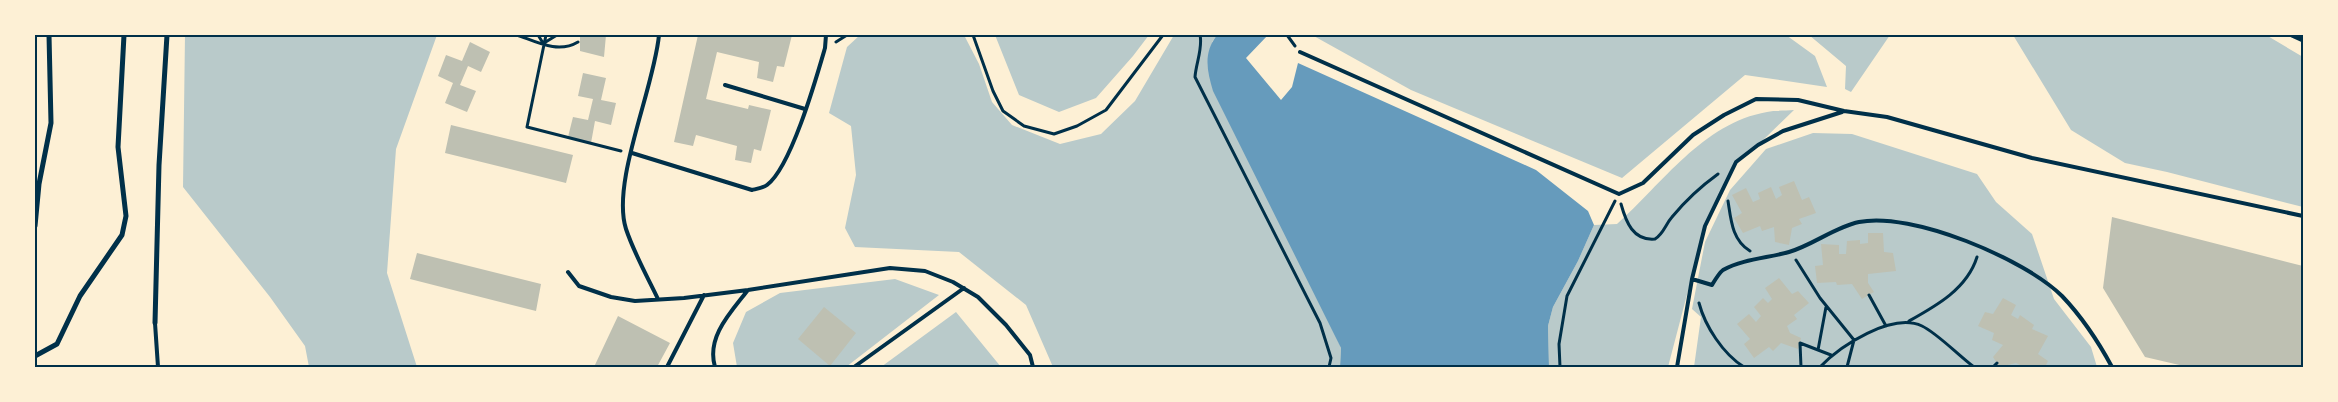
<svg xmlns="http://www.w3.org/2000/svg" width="2338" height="402" viewBox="0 0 2338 402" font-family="'Asap Condensed',sans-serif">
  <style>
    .green { fill: #b9caca }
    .water { fill: #669bbc }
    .building { fill: #bec0b2 }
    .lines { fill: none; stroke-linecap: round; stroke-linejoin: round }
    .path { stroke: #003049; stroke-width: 3 }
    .service { stroke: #003049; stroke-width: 4 }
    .minor { stroke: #003049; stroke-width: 5 }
    .neatline { fill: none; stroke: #003049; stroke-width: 2 }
  </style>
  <rect width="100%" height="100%" fill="#fdf0d5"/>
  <path class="green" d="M185,35H437L396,149L387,273L417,367H309L305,346L270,297L183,187Z
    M860,35H964L979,64L992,102L1012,125L1060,144L1101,134L1135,101L1174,35H1217L1212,42L1341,348L1340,367H1053L1026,305L959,252L855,247L845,228L856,175L851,126L829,113L847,47Z
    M995,35H1149L1133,56L1096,98L1059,112L1019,95Z
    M1312,35H1786L1815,56L1827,87L1745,75L1622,178L1411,90Z
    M1809,35H1890L1851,92L1845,89L1846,66Z
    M2013,35H2266L2303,57V207L2167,172L2125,163L2071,130Z
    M1794,110L1758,145L1736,162L1705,226L1668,367H1549L1548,326L1553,307L1578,261L1594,225L1617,224C1662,184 1703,123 1767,112C1775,110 1785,111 1794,110Z
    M1813,133L1852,134L1977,174L1996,202L2032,234L2054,299L2091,347L2097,367H1694L1701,317L1692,309L1705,242L1730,190L1766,149Z
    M895,279L939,295L846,367H737L733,343L746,312L780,293Z
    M956,312L1001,367H881Z"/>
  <path class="water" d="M1217,35H1268L1246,58L1281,100L1292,87L1298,63L1536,170L1588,211L1594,225L1578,261L1553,307L1548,326L1549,367H1340L1341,348L1213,91C1207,71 1203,53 1217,35Z"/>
  <path class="building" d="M580,35H606L604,57L580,51Z
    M698,35H792L784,67L777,66L773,82L757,78L759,62L717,52L706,99L748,109L749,105L771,110L761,151L754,149L751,163L735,160L737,146L696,135L693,146L674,142Z
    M470,42L490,52L481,72L468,66L460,85L476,91L467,112L445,103L453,83L438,76L446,55L462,61Z
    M583,73L606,78L601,100L616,103L611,125L595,121L591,143L568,137L573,117L588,120L593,99L578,96Z
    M451,125L573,155L566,183L445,153Z
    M1794,181L1802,200L1809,197L1816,213L1799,219L1802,224L1792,228L1789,245L1775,242L1774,227L1762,231L1760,226L1743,233L1734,218L1742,213L1732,195L1746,188L1753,202L1760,199L1758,193L1771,187L1776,199L1782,195L1779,187Z
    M2112,217L2303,266V367H2188L2145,357L2103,288Z
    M1868,233H1883L1884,252L1893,253L1896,271L1868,274V283L1874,292L1862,299L1852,284L1837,285L1836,282L1817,283L1815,266L1823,265L1821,244L1839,245V254H1846L1847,241L1860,240V244L1868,243Z
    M417,253L541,284L536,311L410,279Z
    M1779,278L1792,294L1798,291L1809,303L1794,315L1797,319L1787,326L1790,333L1801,338L1798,349L1781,343L1773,351L1769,347L1754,358L1744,344L1750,339L1737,324L1749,314L1756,322L1761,316L1754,307L1763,298L1768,303L1772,299L1765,288Z
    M2003,298L2016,305L2011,315L2018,319L2020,315L2034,325L2032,329L2048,336L2038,354L2048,361L2045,367H2024L2016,363L1999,367L1993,357L2003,345L1992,340L1994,333L1978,326L1985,312L1993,314Z
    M824,307L856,333L830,366L798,339Z
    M618,316L670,343L657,367H594Z"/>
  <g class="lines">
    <path class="path" d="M517,35C537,42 558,54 578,42
      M538,35L543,43
      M546,35L527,127L621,151
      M973,35L993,91L1003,111L1024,126L1054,134L1077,126L1106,110L1163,35
      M1200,35C1203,48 1196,63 1195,77L1320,323L1331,358L1329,367
      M1287,35L1295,46
      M836,42L847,35
      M544,43L557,35
      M1728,201C1731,220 1732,240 1750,251
      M1621,204C1626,222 1633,241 1655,239C1664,233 1665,225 1672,217C1686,200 1700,187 1718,174
      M1796,260L1820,298L1854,340L1847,367
      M1869,295L1886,326
      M1699,303C1705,326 1723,354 1744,367
      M1909,321C1936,306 1967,289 1977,257
      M1818,350L1826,307
      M1560,367L1559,344L1567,296L1615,201
      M1801,367L1800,343L1831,355
      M1820,367C1840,346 1892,312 1922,326C1937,333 1959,356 1974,367
      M1993,367L1997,363"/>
    <path class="service" d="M1300,52L1619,194L1643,183L1693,135L1724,115L1756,99L1798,100L1844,111L1887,117L2032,158L2303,216
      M725,85L805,109
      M1842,112L1783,131L1758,145L1736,162L1705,226L1692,279L1712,285C1715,280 1719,273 1723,270C1743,259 1768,258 1789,252C1813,245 1835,227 1859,222C1911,211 2025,259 2062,296C2082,317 2098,341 2112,367
      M632,153L752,190C756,189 763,188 767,185C791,167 816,79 825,48L826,35
      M568,272L579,286L611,297L635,301L684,298L748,290L890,268L925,271L953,282L978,297L1006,325L1030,355L1033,367
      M658,299C647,276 634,253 626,229C611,182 654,89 659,35
      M155,323L158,367
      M667,367L704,295
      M715,367C706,337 731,312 748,290
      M854,367L964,288
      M1677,367L1692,279"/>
    <path class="minor" d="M2292,35L2303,40
      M35,226L39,184L51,123L49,35
      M155,323L159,165L167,35
      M35,356L57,344L80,296L122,235L126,216L118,147L124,35"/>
  </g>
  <rect width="2338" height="402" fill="none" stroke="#fdf0d5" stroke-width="72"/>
  <rect x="36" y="36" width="2266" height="330" class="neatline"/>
</svg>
